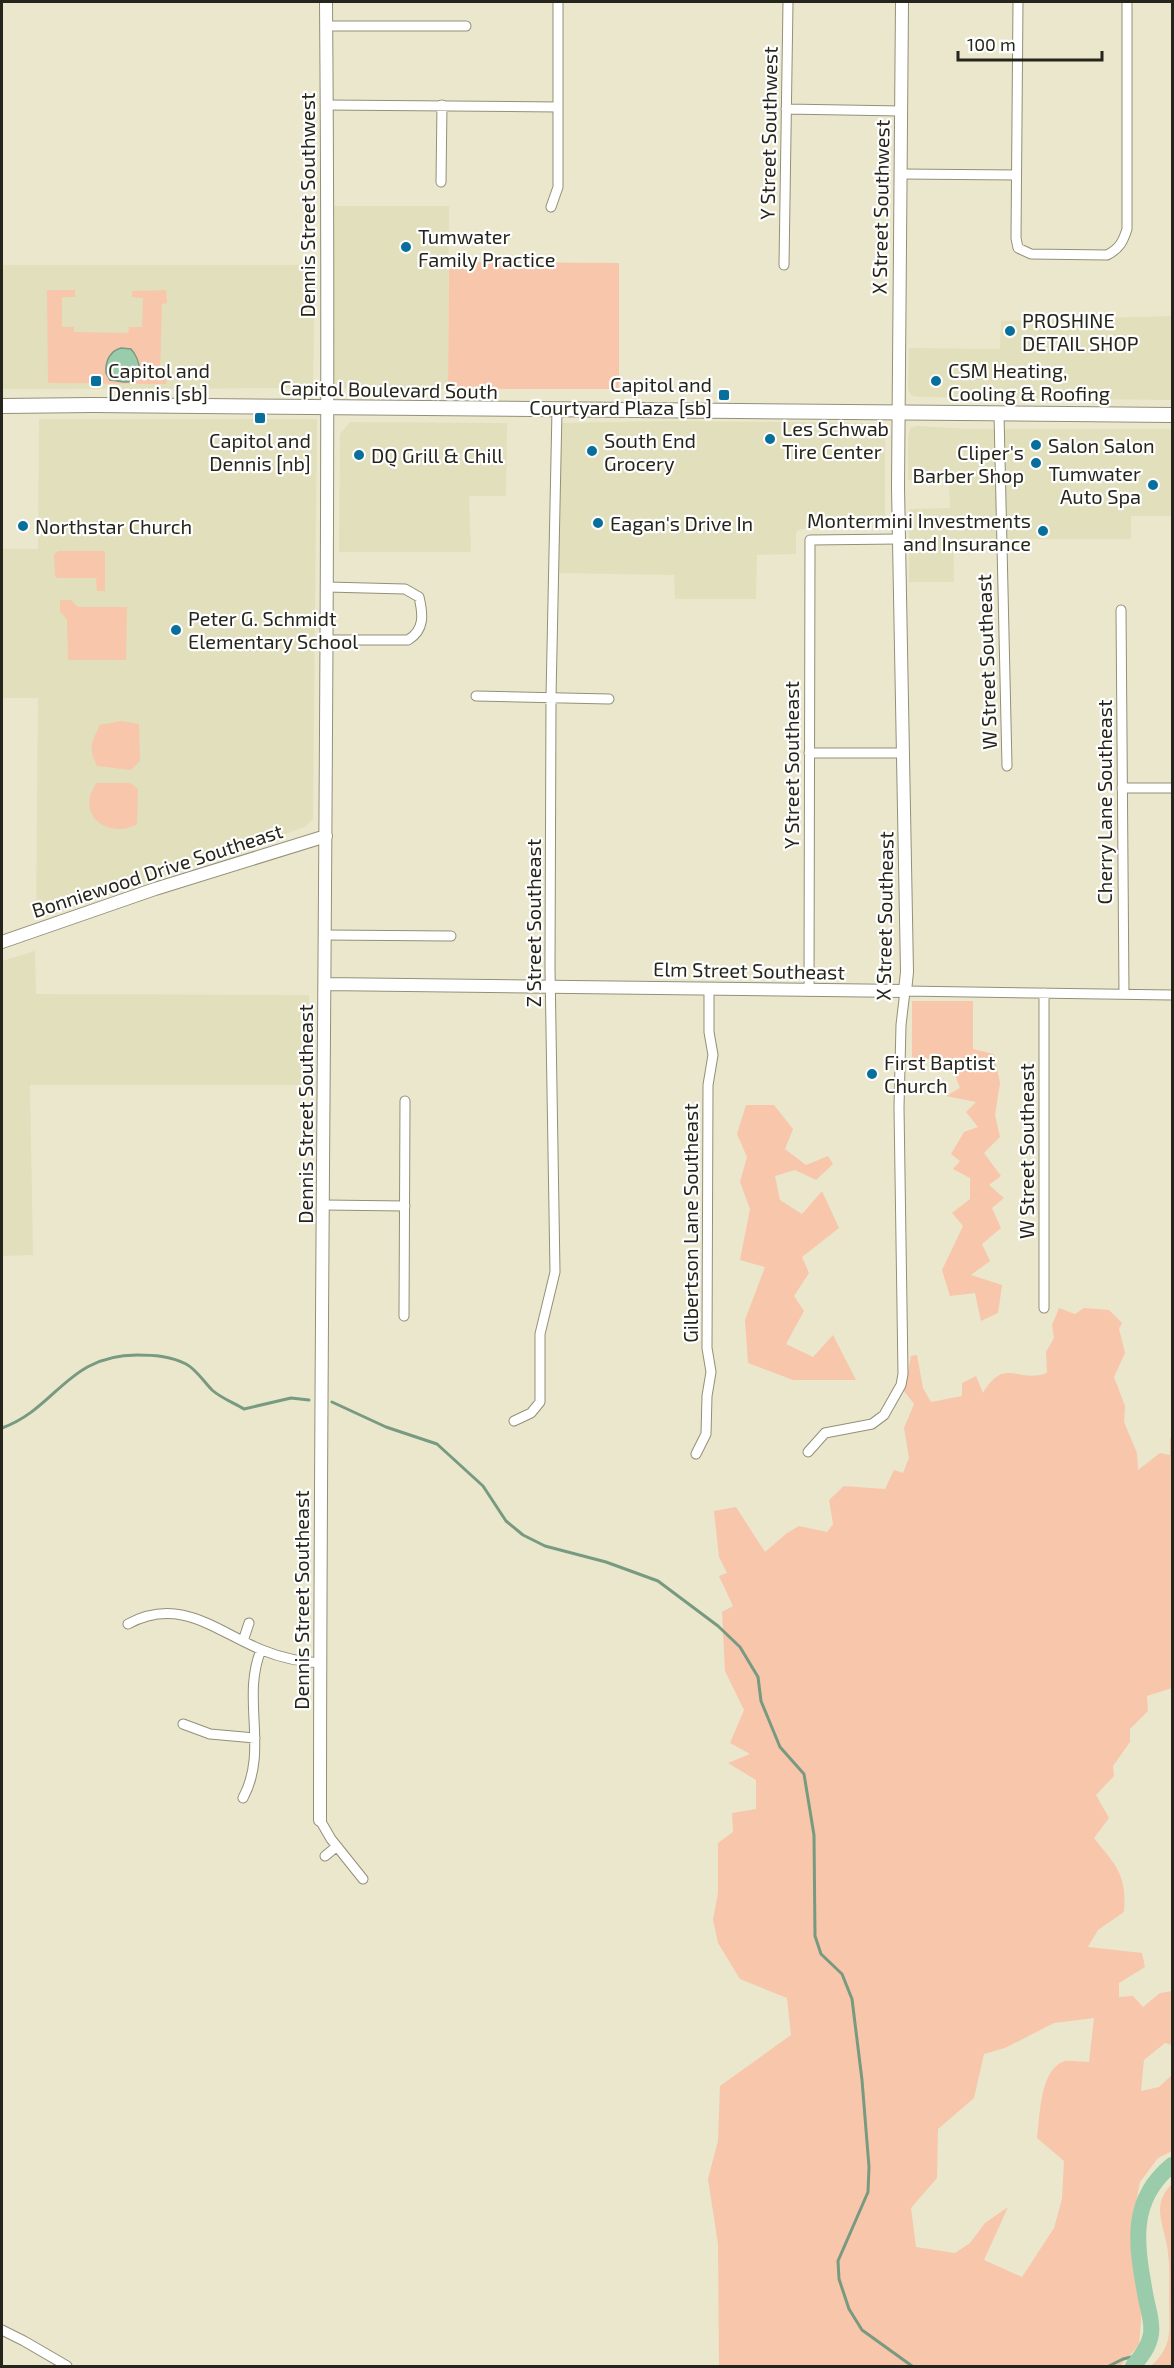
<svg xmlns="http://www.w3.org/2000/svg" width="1174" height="2368" viewBox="0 0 1174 2368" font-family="'Exo 2',sans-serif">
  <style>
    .built { fill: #e2dfbc }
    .green { fill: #f8c6ab; fill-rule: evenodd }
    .water { fill: #9accab; stroke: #779a80; stroke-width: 1.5 }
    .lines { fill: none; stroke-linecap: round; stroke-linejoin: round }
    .stream { stroke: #779a80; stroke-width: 3 }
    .river { stroke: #9accab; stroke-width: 16 }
    .minor-casing { stroke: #939078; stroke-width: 11 }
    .tertiary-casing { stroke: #939078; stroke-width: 14 }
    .secondary-casing { stroke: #939078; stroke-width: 16 }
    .minor { stroke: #fff; stroke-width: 9 }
    .tertiary { stroke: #fff; stroke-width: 12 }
    .secondary { stroke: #fff; stroke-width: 14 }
    .poi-dot { fill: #066f9c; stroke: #fff; stroke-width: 2 }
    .labels { text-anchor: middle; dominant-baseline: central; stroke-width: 4.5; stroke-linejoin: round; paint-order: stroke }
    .street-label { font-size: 20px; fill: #26251b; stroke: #fff }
    .poi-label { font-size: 20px; fill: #26251b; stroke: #fff; text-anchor: start }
  </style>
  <rect width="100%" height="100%" fill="#eae7cd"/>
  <path class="built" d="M330,206H449L448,389L329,388Z
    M2,265H315L313,388L2,389Z
    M1172,316V400L922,397L912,396L908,390L909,348L1000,349L1001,321Z
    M39,419H317L313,819L305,827L36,920L38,698H2V549H38Z
    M676,421L874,423L885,435V528L800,529L796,533V554L757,555L756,599H675L674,575L555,573L557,423Z
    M350,422L507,423L506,496H469L471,552H339L340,434Z
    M917,426L970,429H1172V516H1131V539H953L954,582H909V509L950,508L949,479L908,480V436L910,428Z
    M35,951L36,994L309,995V1085H30L33,1255L2,1256V961Z"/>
  <path class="green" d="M449,262L619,263V389H448Z
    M47,290H75V297H62V327H74V332L128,333L129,327H142L143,298L132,297V291L166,290L167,303L162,304L160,373L167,374L166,384L48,383Z
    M58,551H105V591H97L96,578H57L55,575L54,555Z
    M60,600H71L78,607H127L126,660H68L67,619L60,612Z
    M121,721L139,724L140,761L131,770L97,766C88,747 91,744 100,725Z
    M96,783H130L138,789L137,824C117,837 84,824 90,797C91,792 94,787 96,783Z
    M912,1001H973V1049L994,1054L1000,1083L995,1115L1000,1137L984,1153L1001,1176L989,1185L1004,1198L992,1208L1001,1228L982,1244L990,1261L971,1275L1002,1285L998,1313L981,1321L975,1293L950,1296L942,1270L963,1226L952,1213L970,1199V1178L953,1169L960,1161L951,1154L964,1132L978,1127L966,1112L976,1102L946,1096L960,1088L955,1075L960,1059H912Z
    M746,1105H774L793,1129L785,1149L806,1165L828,1156L833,1164L816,1180L795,1170L775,1176L780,1200L802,1214L822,1191L839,1228L802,1257L809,1273L794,1296L804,1311L786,1344L813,1357L833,1335L856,1380H793L748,1363L745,1320L765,1267L740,1260L750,1209L740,1182L747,1157L737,1134Z
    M1059,1308L1075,1314L1084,1308L1109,1310L1122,1323L1119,1329L1125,1353L1114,1377L1125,1406L1124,1422L1137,1453L1138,1470L1160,1453L1170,1455V1438L1172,1437V1688L1147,1696L1148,1711L1130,1729V1742L1113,1766L1114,1776L1096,1795L1109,1818L1094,1838C1116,1866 1127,1874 1124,1912L1098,1930L1088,1947L1142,1953L1145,1967L1119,1983V1997L1133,1996L1143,2007L1160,1993L1172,1991V2045L1165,2043L1144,2060L1141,2091L1159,2087L1172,2075V2151L1158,2158L1140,2182L1132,2224L1136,2280L1142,2309L1139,2345L1120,2366H719L718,2244L708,2179L718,2141L720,2086L791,2035L787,1998L740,1979L718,1943L713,1920L718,1893V1843L733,1832L732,1813L756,1809V1780L728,1763L750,1754L730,1743L744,1710L725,1671L722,1612L733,1606L719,1576L727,1573L719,1557L714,1511L736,1507L765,1552L787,1533L799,1526L827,1532L833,1524L829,1500L844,1486L885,1489L894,1470L903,1473L909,1458L904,1428L914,1404L904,1391L911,1356L917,1355L923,1388L931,1402L962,1396V1383L976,1376L983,1393C1005,1356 1017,1384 1047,1373L1046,1352L1054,1338L1052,1325ZM1094,2018L1089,2062C1082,2062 1072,2060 1065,2061C1040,2068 1040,2115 1037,2138L1064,2161L1062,2199L1054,2228L1022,2277L984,2260L1008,2207L985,2223L970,2243L955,2253L916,2247L911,2208L937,2178L938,2129L974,2098L984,2054L1005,2048L1054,2023Z
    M1172,2184V2366H1151C1174,2345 1169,2329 1169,2299C1169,2284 1170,2268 1168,2253C1166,2228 1149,2206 1172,2184Z"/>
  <path class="water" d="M121,348L131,349C140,359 146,382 125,382C120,382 115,380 110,380L106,373C105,361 110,351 121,348Z"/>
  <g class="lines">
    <path class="stream" d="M332,1402L386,1427L437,1444L483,1486L506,1521L523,1535L545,1546L606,1562L658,1581L718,1626L740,1647L758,1677L761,1701L780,1747L804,1774L814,1835L815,1936L821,1954L842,1974L852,1999L862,2080L869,2167L868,2192L838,2261L839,2279L849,2309L862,2330L912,2366
      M2,1428C57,1408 67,1355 137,1355C154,1355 170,1356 186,1364C196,1369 204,1382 212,1390C221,1398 234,1403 244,1409L291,1398L309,1400
      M1109,2366L1123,2359L1144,2354"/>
    <path class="river" d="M1133,2366C1141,2357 1149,2347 1151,2334C1153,2320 1147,2307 1145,2293C1136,2243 1129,2200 1172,2165"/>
    <g class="minor-casing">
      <path id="minor" d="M1018,2L1016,238L1018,248L1031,254L1107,255C1119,249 1123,242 1127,229V2
        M326,26H466
        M326,105L558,107
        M786,109L901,111
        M901,174L1016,175
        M441,182L442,105
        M551,207L558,187V2
        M784,265L788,2
        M999,414L1007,766
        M1121,610L1124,994
        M327,640H408C425,630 423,614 419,597L405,589L327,587
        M476,696L609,699
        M809,753H903
        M1122,788H1172
        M325,935L451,936
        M809,991L810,540L899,539
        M1044,993V1308
        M324,1205L405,1206
        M404,1316L405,1101
        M514,1421L531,1413L540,1402V1334L555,1272L550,968L551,697L557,410
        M808,1452L825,1433L872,1424L884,1415L901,1385L903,1374L899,1107L901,1025L905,991L1172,995
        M696,1454L706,1434L707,1396L711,1372L707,1348L708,1085L713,1055L709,1032V990
        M128,1624C180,1596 216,1631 262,1650C282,1658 300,1662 321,1663
        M243,1641L249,1623
        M183,1724L210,1734L255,1738
        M243,1798C269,1750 241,1698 261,1650
        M320,1820L331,1839L363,1879
        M325,1856L336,1847
        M2,2330L24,2341L67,2366"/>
    </g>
    <g class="tertiary-casing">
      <path id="tertiary" d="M2,942L155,889L326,836
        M325,984L905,991L907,972L898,487L902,2
        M320,1820C320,1214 331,608 326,2"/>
    </g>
    <g class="secondary-casing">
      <path id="secondary" d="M2,406L93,405L1172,415"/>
    </g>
    <use href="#minor" class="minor"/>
    <use href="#tertiary" class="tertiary"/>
    <use href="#secondary" class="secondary"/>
  </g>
  <g class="poi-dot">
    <circle cx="406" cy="247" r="6"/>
    <circle cx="1010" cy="331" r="6"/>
    <rect x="90" y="375" width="12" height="12" rx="3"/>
    <circle cx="936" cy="381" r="6"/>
    <rect x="718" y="389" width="12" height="12" rx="3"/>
    <rect x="254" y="412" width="12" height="12" rx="3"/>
    <circle cx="770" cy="439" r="6"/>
    <circle cx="1036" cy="445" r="6"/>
    <circle cx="592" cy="451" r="6"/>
    <circle cx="359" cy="455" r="6"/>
    <circle cx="1036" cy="463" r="6"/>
    <circle cx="1153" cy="485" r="6"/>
    <circle cx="598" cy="523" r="6"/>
    <circle cx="23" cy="526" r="6"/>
    <circle cx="1043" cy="531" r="6"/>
    <circle cx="176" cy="630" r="6"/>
    <circle cx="872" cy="1074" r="6"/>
  </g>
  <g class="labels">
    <g class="street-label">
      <text transform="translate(768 133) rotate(-89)">Y Street Southwest</text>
      <text transform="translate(307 205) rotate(-90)">Dennis Street Southwest</text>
      <text transform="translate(880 207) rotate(-89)">X Street Southwest</text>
      <text transform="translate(389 389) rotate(1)">Capitol Boulevard South</text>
      <text transform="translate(986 662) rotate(-92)">W Street Southeast</text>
      <text transform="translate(791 765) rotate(-90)">Y Street Southeast</text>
      <text transform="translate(1104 802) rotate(-90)">Cherry Lane Southeast</text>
      <text transform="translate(157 870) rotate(-18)">Bonniewood Drive Southeast</text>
      <text transform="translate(884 916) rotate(-89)">X Street Southeast</text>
      <text transform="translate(533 923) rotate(-90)">Z Street Southeast</text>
      <text transform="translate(749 970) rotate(1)">Elm Street Southeast</text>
      <text transform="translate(305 1114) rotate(-90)">Dennis Street Southeast</text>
      <text transform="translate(1026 1151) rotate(-90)">W Street Southeast</text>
      <text transform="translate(690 1223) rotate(-90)">Gilbertson Lane Southeast</text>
      <text transform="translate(301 1600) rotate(-90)">Dennis Street Southeast</text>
    </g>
    <g class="poi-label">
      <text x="418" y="236">Tumwater<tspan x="418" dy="23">Family Practice</tspan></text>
      <text x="1022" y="320">PROSHINE<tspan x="1022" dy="23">DETAIL SHOP</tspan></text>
      <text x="108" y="370">Capitol and<tspan x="108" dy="23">Dennis [sb]</tspan></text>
      <text x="948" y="370">CSM Heating,<tspan x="948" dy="23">Cooling &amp; Roofing</tspan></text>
      <text x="712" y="384" text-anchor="end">Capitol and<tspan x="712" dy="23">Courtyard Plaza [sb]</tspan></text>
      <text x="782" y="428">Les Schwab<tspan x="782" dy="23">Tire Center</tspan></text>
      <text x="260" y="440" text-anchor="middle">Capitol and<tspan x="260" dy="23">Dennis [nb]</tspan></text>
      <text x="604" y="440">South End<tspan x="604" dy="23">Grocery</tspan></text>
      <text x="1048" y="445">Salon Salon</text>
      <text x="1024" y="452" text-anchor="end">Cliper's<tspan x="1024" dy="23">Barber Shop</tspan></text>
      <text x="371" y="455">DQ Grill &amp; Chill</text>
      <text x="1141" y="473" text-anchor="end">Tumwater<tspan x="1141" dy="23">Auto Spa</tspan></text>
      <text x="1031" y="520" text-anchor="end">Montermini Investments<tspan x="1031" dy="23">and Insurance</tspan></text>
      <text x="610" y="523">Eagan's Drive In</text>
      <text x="35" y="526">Northstar Church</text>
      <text x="188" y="618">Peter G. Schmidt<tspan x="188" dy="23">Elementary School</tspan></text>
      <text x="884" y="1062">First Baptist<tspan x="884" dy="23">Church</tspan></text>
    </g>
  </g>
  <rect width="1174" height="2368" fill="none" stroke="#26251b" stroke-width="6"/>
  <path d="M958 51v9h144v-9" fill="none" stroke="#26251b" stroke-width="3"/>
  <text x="967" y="51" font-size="18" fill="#26251b" stroke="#ffffff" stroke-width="4.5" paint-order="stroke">100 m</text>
</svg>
